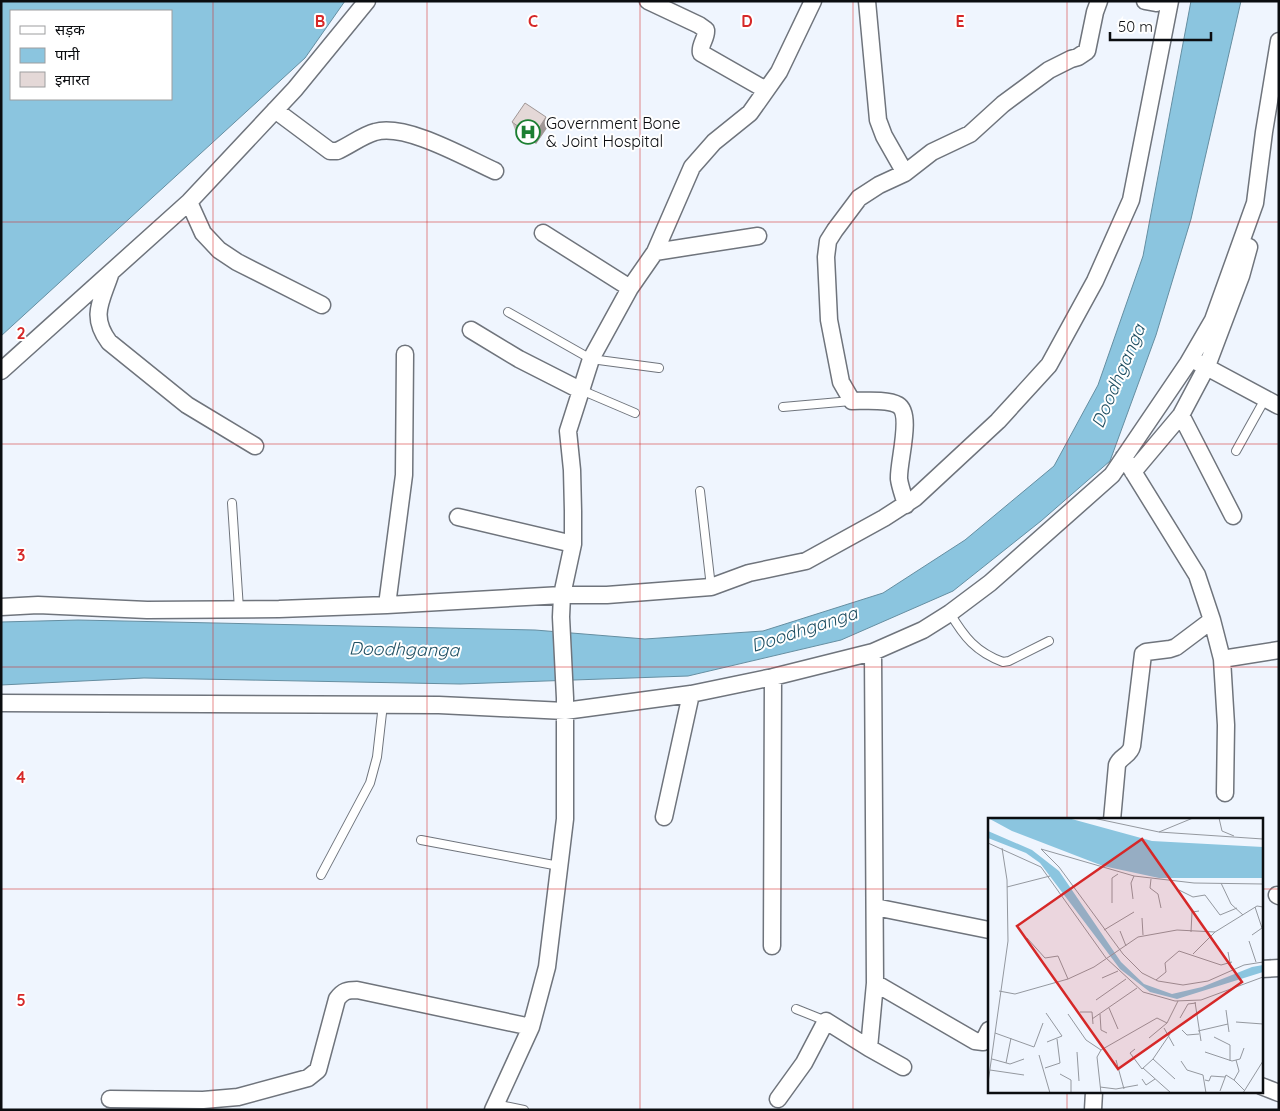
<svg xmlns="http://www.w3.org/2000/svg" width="1280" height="1111" viewBox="0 0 1280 1111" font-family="Quicksand,'Noto Sans Devanagari',sans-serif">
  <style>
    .water { fill: #8bc5df; stroke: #658ea1; fill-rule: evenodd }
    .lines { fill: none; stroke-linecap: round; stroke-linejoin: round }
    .service-casing { stroke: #6f747c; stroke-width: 10 }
    .minor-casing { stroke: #6f747c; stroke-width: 19 }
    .service { stroke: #fff; stroke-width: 8 }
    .minor { stroke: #fff; stroke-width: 16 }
    .wall { fill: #c4bab9 }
    .shaded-wall { fill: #a09796 }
    .building { fill: #e4d8d7; stroke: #a09796 }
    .grid { fill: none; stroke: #d62828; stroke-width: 1; stroke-opacity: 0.55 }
    .labels { text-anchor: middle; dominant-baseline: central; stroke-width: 4; stroke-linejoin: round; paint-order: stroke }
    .poi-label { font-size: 16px; fill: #0b0d10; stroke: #fff; text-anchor: start }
    .water-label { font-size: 18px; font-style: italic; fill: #1f4f62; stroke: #fff }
    .inset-road { fill: none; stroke: #94989f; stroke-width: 1 }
    .view { fill: #d62828; fill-opacity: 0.15; stroke: #d62828; stroke-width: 2.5 }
    .inset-edge { fill: none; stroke: #0b0d10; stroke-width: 2.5 }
    .grid-label { font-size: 16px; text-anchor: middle; font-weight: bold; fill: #d62828; stroke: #fff; stroke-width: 4; stroke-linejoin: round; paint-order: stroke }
  </style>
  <rect width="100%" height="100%" fill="#eff5fe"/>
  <path class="water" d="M1,1H345L305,58L1,336ZM11,11H171V99H11Z
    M1191,1H1241L1191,219L1156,335L1110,461L1041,521L953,591L841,640L688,676L460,684L144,678L1,685V622L78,620L535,630L645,639L763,631L883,593L965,540L1054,466L1098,385L1143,256Z"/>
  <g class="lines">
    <g class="service-casing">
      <path id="service" d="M508,312L591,359L659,368
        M581,390L635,413
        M783,407L851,401
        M1236,451L1265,399
        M700,491L711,587
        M232,503L239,609
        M950,613C964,637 976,652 1003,662L1009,661L1049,641
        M421,840L559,866
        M321,875L370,783L377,757L383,704
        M796,1009L826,1021
        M495,1104L524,1110"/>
    </g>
    <g class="minor-casing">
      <path id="minor" d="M648,1L699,25L706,30C707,38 699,45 701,53L766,90
        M867,1L878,120L884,136L905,173
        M1145,1L1156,3L1157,1
        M275,110L330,151H337C349,146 363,135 375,132C406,123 466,158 495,171
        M189,202L203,233L219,250L237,262L322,305
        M543,233L630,288
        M655,252L758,236
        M110,275C101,302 90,316 109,342L187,405L255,446
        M471,330L519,359L580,390
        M1197,362L1279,406
        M1,371L189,202L295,89L367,1
        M1124,457L1197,575L1212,620L1222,659L1226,725L1225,793
        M1133,472L1181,415
        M906,505C904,497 900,487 899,479C898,462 913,414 898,405C888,399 864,401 852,401L841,382L829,320L826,257L828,241L835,230L859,198L879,185L905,173L932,152L970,134L1003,104L1049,70L1071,59L1078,57L1087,51L1095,12L1099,1
        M1233,516L1181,415L1207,366L1241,276L1249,247
        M458,517L573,544
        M387,605L404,475L405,354
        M1,607L38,605L147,610L279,609L387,605L562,595H607L711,587L749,573L806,561L884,518L915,498L998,421L1049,365L1095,281L1131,200L1170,1
        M1222,659L1279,650
        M1,703L439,705L565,711L691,694L773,677L873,652L923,630L950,613L990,583L1112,475L1188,363L1213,320L1255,203L1264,132L1279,41
        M664,817L691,694
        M1112,820L1117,765C1120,756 1130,756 1132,746L1143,654L1146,652L1170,649L1176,647L1212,620
        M1277,895L1279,896
        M875,907L989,930
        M772,946L773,677
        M1261,969L1279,968
        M875,983L975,1041L983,1042L989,1030
        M869,1048L875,983L873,652
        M1261,1086L1279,1093
        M110,1099L203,1100L238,1097L308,1078L318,1070L337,999C343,991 347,990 357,990L531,1027
        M778,1099L804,1063L826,1021L869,1048L903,1067
        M493,1110L531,1027L547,967L565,819V698L561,617L562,595L573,544V511L572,470L568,431L591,359L630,288L655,252L692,167L714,142L750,113L779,72L813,1
        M1093,1110L1094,1092"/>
    </g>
    <use href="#service" class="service"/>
    <use href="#minor" class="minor"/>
  </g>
  <path class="wall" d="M546,117L549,125L536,144L515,130L512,122Z"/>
  <path class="shaded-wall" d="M546,117L549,125L536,144L533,137Z"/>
  <path class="building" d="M525,103L546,117L533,137L512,122Z"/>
  <path class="grid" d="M213,1V1110M427,1V1110M640,1V1110M853,1V1110M1067,1V820M1,222H1279M1,444H1279M1,667H1279M1,889H989M1261,889H1279M1067,1092V1110"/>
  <defs>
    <g id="hospital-ring" transform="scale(1.25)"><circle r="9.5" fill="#fff" stroke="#1c7f32" stroke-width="1.5"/><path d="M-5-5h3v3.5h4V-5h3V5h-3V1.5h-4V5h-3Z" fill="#1c7f32"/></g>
  </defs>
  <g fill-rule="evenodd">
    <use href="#hospital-ring" x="528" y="132"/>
  </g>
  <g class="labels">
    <g class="poi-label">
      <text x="546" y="123">Government Bone<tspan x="546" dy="18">&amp; Joint Hospital</tspan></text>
    </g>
    <g class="water-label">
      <text transform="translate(1118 376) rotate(-67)">Doodhganga</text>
      <text transform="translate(804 629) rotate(-18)">Doodhganga</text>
      <text transform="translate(404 649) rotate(1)">Doodhganga</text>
    </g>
  </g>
  <g transform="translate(988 818)">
    <rect width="275" height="275" fill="#eff5fe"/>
    <path d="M0,0H80L164,23L275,29V60H171L115,48L24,13ZM0,13L44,32L71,53L133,144L156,166L184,176L214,169L264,149L275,147V154L189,181L162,174L132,151L52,45L38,35L0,20Z" fill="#8bc5df"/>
    <path class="inset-road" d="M105,0L171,14L275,21M231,0L234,13L246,18M171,14L205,0M0,25L53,49L118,140L155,174L187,183L213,182L275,159M53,31L71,49L135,136L154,155L170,163L195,167L220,163L256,147L275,144M53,31L146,58L206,65L275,66M163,61L162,70L170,76L173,90M233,65L243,86L255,97M19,69L62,58M191,72L205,79L217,77L232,97L249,90M145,81L143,65L146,58M124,85V60L130,56M154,100L155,117M116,112L146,94M132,113L138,128M203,114L204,94L211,93M264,117L274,110L267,89M39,120L57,140L70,138L80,161M261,123L268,144M240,134L243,150L246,151M205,136L227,114M114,160L130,153M168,162L178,154L177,145L191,133L233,147L244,144M11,173L27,176L80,161L106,149L150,119L189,112L227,114L269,88L275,89M108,182L138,161M207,184L213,223M121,190L130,211M238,192L241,214M92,194H104L105,206M58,195L74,218L59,224M80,196L98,222L113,232M112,196L113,212L119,215M192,200L200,186L208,185M104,201L149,170M248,204L275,206M176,210L186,228M194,212L199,217L211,216M210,213L240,206M7,215L46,229L55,205M226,219L242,227V243M161,220L179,205L190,183M147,231L142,235L154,251L165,241L182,216M89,234L91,263M217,234L244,243L252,241L256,230M51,237L62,275M4,241L22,246L36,241M165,241L187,261M128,242L136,271M248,242L251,253L246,262L257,273M193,243L199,252L215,257L218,275M18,245L23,220M57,250L72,245L69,221M155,250L183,275M2,252L36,257M72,256L83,262V275M154,261L158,267L167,261M217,262L221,263L223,258L237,259M0,265L20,123L19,62L14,30M112,269L128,271L150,267M232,273L238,257L246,262M113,275L109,239L113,232L169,200L179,205M255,275L275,243"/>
    <path class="view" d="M154,21L254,164L130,251L29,108Z"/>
    <rect width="275" height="275" class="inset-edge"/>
  </g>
  <g class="grid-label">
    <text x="320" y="27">B</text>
    <text x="533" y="27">C</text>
    <text x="747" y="27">D</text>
    <text x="960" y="27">E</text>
    <text x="21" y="339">2</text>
    <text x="21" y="561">3</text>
    <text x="21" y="783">4</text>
    <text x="21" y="1006">5</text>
  </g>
  <rect width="1280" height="1111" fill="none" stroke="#0b0d10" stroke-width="5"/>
  <rect x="10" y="10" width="162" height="90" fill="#ffffff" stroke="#9d9e9f"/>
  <rect x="20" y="26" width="25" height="8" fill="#ffffff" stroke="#9d9e9f"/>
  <text x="55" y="35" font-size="15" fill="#0b0d10">सड़क</text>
  <rect x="20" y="48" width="25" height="15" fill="#8bc5df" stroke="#9d9e9f"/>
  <text x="55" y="60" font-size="15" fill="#0b0d10">पानी</text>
  <rect x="20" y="72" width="25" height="15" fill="#e4d8d7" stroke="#9d9e9f"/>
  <text x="55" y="85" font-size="15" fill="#0b0d10">इमारत</text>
  <path d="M1110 32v8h101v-8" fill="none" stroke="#0b0d10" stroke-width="2.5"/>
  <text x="1118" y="32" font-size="15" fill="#0b0d10" stroke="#ffffff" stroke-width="4" paint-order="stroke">50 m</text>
</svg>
